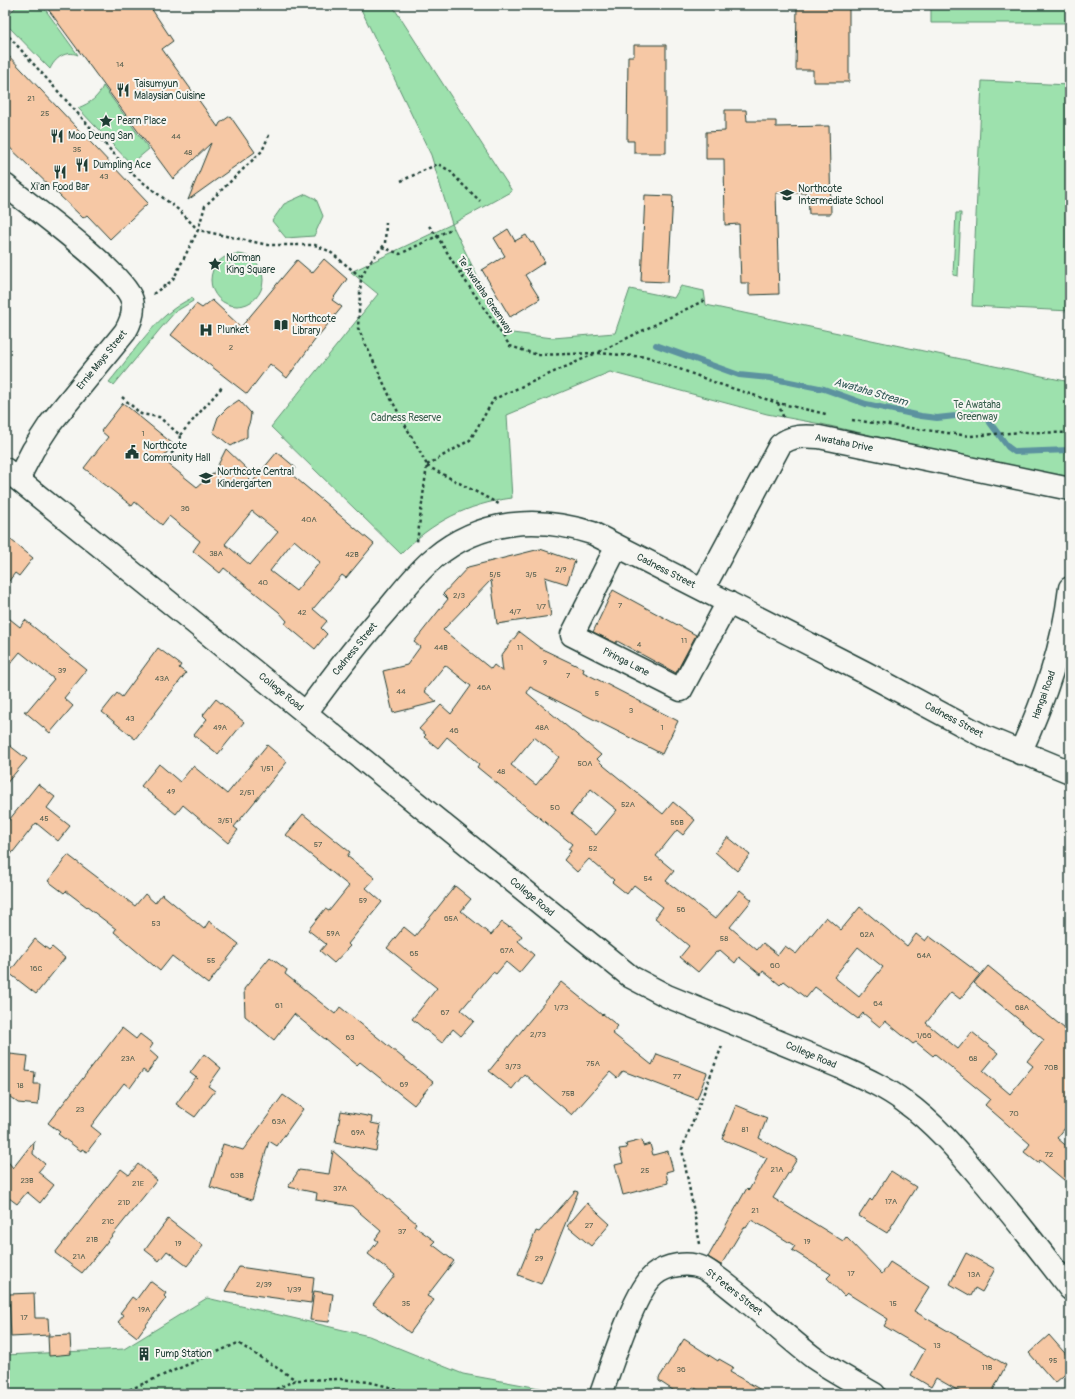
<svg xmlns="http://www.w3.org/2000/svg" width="1075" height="1399" viewBox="0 0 1075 1399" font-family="Pangolin,sans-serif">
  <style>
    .green { fill: #9de1ad; stroke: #5e8f70 }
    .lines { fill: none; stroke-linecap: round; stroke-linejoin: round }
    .stream { stroke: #5c929f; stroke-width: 6 }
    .building { fill: #f6c8a5; stroke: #1f3d34; fill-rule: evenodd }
    .minor-casing { stroke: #1f3d34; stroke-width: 25 }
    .major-casing { stroke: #1f3d34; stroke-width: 25 }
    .path { stroke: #1f3d34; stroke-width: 2.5; stroke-dasharray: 3 3; stroke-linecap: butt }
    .minor { stroke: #f6f6f2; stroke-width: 22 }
    .major { stroke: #f6f6f2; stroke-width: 22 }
    .labels { text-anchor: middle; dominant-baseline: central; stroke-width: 4; stroke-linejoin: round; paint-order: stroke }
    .number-label { font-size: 8px; fill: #556050 }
    .poi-label { font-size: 10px; fill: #1f3d34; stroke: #f6f6f2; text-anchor: start }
    .street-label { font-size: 10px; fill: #1f3d34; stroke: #f6f6f2 }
    .park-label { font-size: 10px; fill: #385e4c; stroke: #f6f6f2 }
    .water-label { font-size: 11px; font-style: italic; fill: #335958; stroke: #f6f6f2 }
  </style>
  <rect width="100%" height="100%" fill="#f6f6f2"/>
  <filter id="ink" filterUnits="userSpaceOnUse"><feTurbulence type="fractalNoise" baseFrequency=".025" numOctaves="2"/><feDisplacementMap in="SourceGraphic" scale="8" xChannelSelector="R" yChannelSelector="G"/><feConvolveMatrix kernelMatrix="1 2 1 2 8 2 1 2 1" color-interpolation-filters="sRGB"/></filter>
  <g filter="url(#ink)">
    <path class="green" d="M18,5H42L78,55C66,50 55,58 50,69L5,23V18Z
      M359,5H392L512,191L452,224L504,332L553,338L615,333L630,289L674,298L681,286L704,291L706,305L1070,382V480L821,424L767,414L610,372L507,415L512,498C468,504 431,522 401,554L271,427L378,294L351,272L452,224L431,155Z
      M931,5H1070V23H931Z
      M982,81L1070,85V311L972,306Z
      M103,86L149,149L131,164L78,108C90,103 98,98 103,86Z
      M306,194L316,199L323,216L314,236L286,238L272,221L284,204Z
      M956,213H961L958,276L953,275Z
      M211 280a26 26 0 1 1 52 0a26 26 0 1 1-52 0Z
      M192,298L193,301L175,312L161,328L114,385L109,382C133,354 156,314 192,298Z
      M207,1298L369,1336L463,1374L572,1394H5V1355L124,1349Z"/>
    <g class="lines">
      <path class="stream" d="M656,345L739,375L770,378L824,389L866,404L921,416L937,418L974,414L982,416L988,420L1008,447L1015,452L1070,450"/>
    </g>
    <path class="building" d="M45,5H149L173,41L162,49L218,127L220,123L230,116L255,152L188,200L211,143L173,179Z
      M797,5H849V82H813V70H796Z
      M634,45H666V153H634V141H627L628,56H634Z
      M5,52L148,203L110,239L87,215L83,218L5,143Z
      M725,110H746L747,121H776V127L829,126L831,214H809L808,193H776L779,294L749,295V283H741L739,224L725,225L724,159H706V132L725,131Z
      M645,195L673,196L668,282L641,281Z
      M508,229L515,241L526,235L531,243L533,242L545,262L525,275L540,299L510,317L482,270L505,256L494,238Z
      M324,259L347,279L332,300L342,307L315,340L287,378L270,364L247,394L171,335L196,304L202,308L212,300L241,327L297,260L312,273Z
      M239,400L251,413L250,421L247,429V437L231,446L213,432L218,417L227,408Z
      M123,403L173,444L162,459L197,487L214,473L226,449L248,470L249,486L277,452L296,468L291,474L374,544L346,578L342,575L313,609L327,621L321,628L327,634L315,649L285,624L287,621L279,612L224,568L220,573L193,551L200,541L169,516L162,525L135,502L132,506L84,468L108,437L101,431ZM252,511L278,532L250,565L225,544ZM294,540L320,562L296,591L270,571Z
      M5,535L33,558L19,576L15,573L5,586Z
      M540,549L575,561L567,584L545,577L551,616L497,624L491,580L443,630L491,669L494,665L503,672L501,656L519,632L540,648L584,669L583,672L678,721L662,754L530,687L527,693L601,755L597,759L604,766L663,814L673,802L695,820L683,835L677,830L656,856L674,871L666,881L715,919L740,890L752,900L730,927L757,950L763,943L778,955L785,946L796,954L826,917L841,930L860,907L907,946L916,934L925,941L929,936L980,974L960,999L951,992L926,1023L958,1049L972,1032L998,1053L983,1071L1010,1094L1033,1066L1027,1061L1044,1040L974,983L988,966L1070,1033V1122L1057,1138L1070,1149V1185L1040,1160L1038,1163L1024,1152L1030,1144L985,1105L990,1099L935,1054L933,1056L916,1042L913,1044L885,1021L880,1027L863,1013L858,1019L815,987L806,998L784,981L780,985L763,971L761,975L739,957L735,963L720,950L718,953L716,952L698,972L680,957L689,946L655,918L663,907L634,885L627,894L612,882L614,880L589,859L577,872L564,860L571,851L568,849L572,844L477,767L479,764L447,737L438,748L424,737L426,735L419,729L441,705L451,714L471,686L445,665L424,691L437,702L393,713L383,671L407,665L420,647L414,642L448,599L443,594L468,567ZM534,737L559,757L536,785L511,765ZM591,789L617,810L596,835L571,814ZM858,947L883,967L859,997L834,977Z
      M613,590L696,635L676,673L617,641L616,643L593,632Z
      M5,615L20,627L25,620L87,670L64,698L73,706L50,733L24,711H27L54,679L20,652L5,670Z
      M158,648L181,665L179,668L186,673L135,739L102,712L117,693L122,697Z
      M216,699L244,722L218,754L194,735L207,719L203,715Z
      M5,742L27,759L5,785Z
      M267,745L287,762L234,827L238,830L228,843L183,805L176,814L141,786L159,764L180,782L193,766L227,794Z
      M38,784L55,797L47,808L70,826L58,841L36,823L5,862V825Z
      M303,814L350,852L347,856L375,878L366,888L382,902L348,944L350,946L334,963L320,951L326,944L308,930L325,909L329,911L349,886L286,835Z
      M728,837L750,855L737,871L715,852Z
      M68,855L135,906L145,894L155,903L162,894L204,929L209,921L239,944L208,984L172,956L160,971L114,932L116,929L66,891L64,893L48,881Z
      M455,886L471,899L461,911L491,935L502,922L509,927L510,926L522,936L518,941L534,955L519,973L506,962L496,974L493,972L461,1010L474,1021L461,1036L453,1029L442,1043L412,1019L437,988L387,948L404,927L415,936Z
      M35,939L49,950L52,947L65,958L36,994L9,973Z
      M270,957L287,970L285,974L335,1014L340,1007L433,1082L414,1105L360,1062L357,1065L294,1014L274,1040L245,1016L244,989Z
      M561,982L602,1015L603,1014L618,1026L612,1033L652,1065L657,1054L707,1073L697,1099L623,1071L617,1078L610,1072L572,1115L524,1074L512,1089L489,1071Z
      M122,1028L136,1039L140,1034L153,1044L149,1050L158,1058L147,1073L143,1070L130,1088L124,1083L91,1126L101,1134L87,1152L82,1149L81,1151L58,1134L60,1132L48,1123Z
      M10,1054L28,1056L26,1071L35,1072L34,1084H40L38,1105L18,1103L5,1093V1071H9Z
      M204,1054L221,1068L208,1086L215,1091L195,1117L176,1104L196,1077L198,1079L190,1073Z
      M283,1095L303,1109L277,1146L269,1141L252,1200L210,1187L223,1144L243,1150Z
      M736,1105L767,1118L759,1138L797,1159L773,1198L843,1241L846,1237L882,1274L890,1262L929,1287L914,1311L1006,1365L991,1394H964L936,1378L931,1387L911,1375L925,1350L884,1326L888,1319L847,1293L844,1296L827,1278L831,1274L792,1250L795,1246L766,1228L751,1220L746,1228L744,1227L721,1265L708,1257L747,1188L749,1190L767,1158L722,1139Z
      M341,1111L372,1117L371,1123L381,1125L376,1151L335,1143Z
      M642,1140L643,1146L650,1144L653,1155L668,1151L673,1170L666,1172L668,1183L623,1195L615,1165L623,1163L619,1149L627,1148L626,1144Z
      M34,1141L33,1154L45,1164L38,1172L54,1185L40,1203L27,1192L17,1204L5,1195V1158L13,1168Z
      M333,1151L416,1223L414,1226L435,1241L432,1244L454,1261L427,1296L434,1300L410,1333L373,1304L395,1275L368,1254L378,1241L375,1239L381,1231L352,1206L316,1200L317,1193L288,1187L299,1170L329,1174Z
      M138,1164L157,1180L82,1273L55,1253L121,1169L129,1175Z
      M891,1171L916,1187L887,1233L859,1216L870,1199L872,1201Z
      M575,1191L578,1192L541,1284L518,1275L536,1231L539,1232Z
      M587,1203L610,1224L591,1246L567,1226Z
      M168,1219L203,1246L187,1266L167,1251L159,1261L145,1250Z
      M966,1253L995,1269L982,1292L975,1288L971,1296L950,1284Z
      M239,1267L314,1278L311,1303L225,1291Z
      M150,1281L166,1293L164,1296L166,1298L137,1337L118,1322L124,1315L120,1313L132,1297L136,1300Z
      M314,1291L333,1294L329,1322L310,1320Z
      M34,1293L35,1318H48L49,1335L11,1337L9,1294Z
      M70,1335L71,1354L49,1356L48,1336Z
      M1049,1335L1070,1359V1370L1055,1383L1029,1353Z
      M684,1339L718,1361L719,1359L733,1367L730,1372L768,1394H698L700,1391L693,1387L688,1394H679L659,1381V1378Z"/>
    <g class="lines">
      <g class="minor-casing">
        <path id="minor" d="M5,185C31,206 124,273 132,300C135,312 131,322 125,332L50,424L33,450L18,479
          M617,546L572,635L681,690L728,602
          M703,589L780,445C792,435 805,436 819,437L1070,489
          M306,713C332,677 358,643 387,610C402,592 416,573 434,558C480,520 537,515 592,533L864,672L985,737L1070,772
          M1020,753C1045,698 1063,647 1070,588
          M601,1394C611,1367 634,1292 654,1275C666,1265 688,1261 703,1268C717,1276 729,1287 742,1297C766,1317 789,1339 814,1358C833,1371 854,1382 874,1394"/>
      </g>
      <g class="major-casing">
        <path id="major" d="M5,469L631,977L667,996L840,1067C862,1077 885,1087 905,1102C933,1122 957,1150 980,1177C1011,1213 1041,1251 1070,1289"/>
      </g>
      <path class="path" d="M5,11L13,5
        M5,32L131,173L180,211L198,230L205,206L262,151L270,133
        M401,181L438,164L450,171L462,184L480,201
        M429,226L437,236L453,228
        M382,247L400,254L437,236L460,273L510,346L538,355L597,353L648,357L719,384L778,403L826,414
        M460,273L471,265
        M361,277L369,263L385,244L386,222
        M153,294L173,280L198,230L268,245H315L329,251L361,277L358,328L391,399L427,465L417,542
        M599,352L705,300
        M122,397L141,414L159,417L180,435L179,444L165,462
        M778,403L784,419
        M852,420L970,436L1022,432L1070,433
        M180,435L223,386
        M427,465L470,440L494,399L594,354
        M427,466L499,504
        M700,1244L682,1149L722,1046
        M112,1394L131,1389L238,1343L296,1380
        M265,1394L296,1380L340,1379L369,1382L417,1394"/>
      <use href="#minor" class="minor"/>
      <use href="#major" class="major"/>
    </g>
  </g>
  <defs>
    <g id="restaurant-bare" transform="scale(1.08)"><path d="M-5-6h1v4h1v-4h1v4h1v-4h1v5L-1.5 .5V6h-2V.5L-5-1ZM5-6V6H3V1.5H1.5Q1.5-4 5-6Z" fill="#1f3d34" stroke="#f6f6f2" stroke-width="2.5" paint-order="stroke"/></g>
    <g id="sight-bare" transform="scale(1.08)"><path d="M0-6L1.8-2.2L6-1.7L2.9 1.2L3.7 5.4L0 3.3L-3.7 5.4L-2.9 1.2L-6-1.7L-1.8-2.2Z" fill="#1f3d34" stroke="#f6f6f2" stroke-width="2.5" paint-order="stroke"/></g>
    <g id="school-bare" transform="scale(1.08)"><path d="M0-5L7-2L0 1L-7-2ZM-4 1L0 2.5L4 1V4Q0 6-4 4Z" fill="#1f3d34" stroke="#f6f6f2" stroke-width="2.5" paint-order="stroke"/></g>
    <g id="library-bare" transform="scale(1.08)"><path d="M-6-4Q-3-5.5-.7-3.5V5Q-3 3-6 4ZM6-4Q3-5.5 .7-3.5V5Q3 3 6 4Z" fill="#1f3d34" stroke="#f6f6f2" stroke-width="2.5" paint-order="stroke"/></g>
    <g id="hospital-bare" transform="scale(1.08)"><path d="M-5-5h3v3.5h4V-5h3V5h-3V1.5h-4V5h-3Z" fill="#1f3d34" stroke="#f6f6f2" stroke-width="2.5" paint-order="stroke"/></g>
    <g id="civic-bare" transform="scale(1.08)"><path d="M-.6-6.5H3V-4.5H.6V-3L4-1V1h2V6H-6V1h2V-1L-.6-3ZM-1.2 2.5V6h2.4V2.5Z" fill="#1f3d34" stroke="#f6f6f2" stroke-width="2.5" paint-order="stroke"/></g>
    <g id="building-bare" transform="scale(1.08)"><path d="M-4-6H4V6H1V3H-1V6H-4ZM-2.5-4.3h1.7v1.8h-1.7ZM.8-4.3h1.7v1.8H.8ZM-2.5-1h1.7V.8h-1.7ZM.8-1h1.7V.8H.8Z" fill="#1f3d34" stroke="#f6f6f2" stroke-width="2.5" paint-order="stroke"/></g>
  </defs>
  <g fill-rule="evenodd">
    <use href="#restaurant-bare" x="123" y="90"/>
    <use href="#sight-bare" x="106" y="121"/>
    <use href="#restaurant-bare" x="57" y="136"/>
    <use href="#restaurant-bare" x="82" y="165"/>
    <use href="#restaurant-bare" x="60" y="172"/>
    <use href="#school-bare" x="787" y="195"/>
    <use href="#sight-bare" x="215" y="264"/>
    <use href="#library-bare" x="281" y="325"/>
    <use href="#hospital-bare" x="206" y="330"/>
    <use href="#civic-bare" x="132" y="452"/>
    <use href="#school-bare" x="206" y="478"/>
    <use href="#building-bare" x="144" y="1354"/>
  </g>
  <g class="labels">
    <g class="number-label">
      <text x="120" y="64">14</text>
      <text x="31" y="98">21</text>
      <text x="45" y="113">25</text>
      <text x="176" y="136">44</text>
      <text x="77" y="149">35</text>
      <text x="188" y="152">48</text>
      <text x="104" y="176">43</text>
      <text x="231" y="347">2</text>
      <text x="143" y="433">1</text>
      <text x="185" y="508">36</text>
      <text x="309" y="519">40A</text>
      <text x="216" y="553">38A</text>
      <text x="352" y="554">42B</text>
      <text x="561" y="569">2/9</text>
      <text x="495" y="574">5/5</text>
      <text x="531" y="574">3/5</text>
      <text x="263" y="582">40</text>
      <text x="459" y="595">2/3</text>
      <text x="620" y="605">7</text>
      <text x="541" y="606">1/7</text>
      <text x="515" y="611">4/7</text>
      <text x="302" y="612">42</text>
      <text x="684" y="640">11</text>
      <text x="639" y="644">4</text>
      <text x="441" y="647">44B</text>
      <text x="520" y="647">11</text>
      <text x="545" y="662">9</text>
      <text x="62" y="670">39</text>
      <text x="568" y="675">7</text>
      <text x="162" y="678">43A</text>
      <text x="484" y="687">46A</text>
      <text x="401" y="691">44</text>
      <text x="597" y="693">5</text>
      <text x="631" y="710">3</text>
      <text x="130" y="718">43</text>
      <text x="220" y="727">49A</text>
      <text x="542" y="727">48A</text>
      <text x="662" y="727">1</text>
      <text x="454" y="730">46</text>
      <text x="585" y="763">50A</text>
      <text x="267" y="768">1/51</text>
      <text x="501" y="771">48</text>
      <text x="171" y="791">49</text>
      <text x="247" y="792">2/51</text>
      <text x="628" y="804">52A</text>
      <text x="555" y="807">50</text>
      <text x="44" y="818">45</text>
      <text x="225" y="820">3/51</text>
      <text x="677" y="822">56B</text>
      <text x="318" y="844">57</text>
      <text x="593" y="848">52</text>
      <text x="648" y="878">54</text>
      <text x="363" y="900">59</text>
      <text x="681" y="909">56</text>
      <text x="451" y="918">65A</text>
      <text x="156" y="923">53</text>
      <text x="333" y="933">59A</text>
      <text x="867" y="934">62A</text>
      <text x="724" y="938">58</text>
      <text x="507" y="950">67A</text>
      <text x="414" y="953">65</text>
      <text x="924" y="955">64A</text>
      <text x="211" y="960">55</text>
      <text x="775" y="965">60</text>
      <text x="36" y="968">16C</text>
      <text x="878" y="1003">64</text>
      <text x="279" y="1005">61</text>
      <text x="561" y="1007">1/73</text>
      <text x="1022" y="1007">68A</text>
      <text x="445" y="1012">67</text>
      <text x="538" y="1034">2/73</text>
      <text x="924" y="1035">1/66</text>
      <text x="350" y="1037">63</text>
      <text x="128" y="1058">23A</text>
      <text x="973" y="1058">68</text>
      <text x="593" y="1063">75A</text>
      <text x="513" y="1066">3/73</text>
      <text x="1051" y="1067">70B</text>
      <text x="677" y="1076">77</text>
      <text x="404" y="1084">69</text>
      <text x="20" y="1085">18</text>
      <text x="568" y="1093">75B</text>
      <text x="80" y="1109">23</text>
      <text x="1014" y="1113">70</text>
      <text x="279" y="1121">63A</text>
      <text x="745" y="1129">81</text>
      <text x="358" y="1132">69A</text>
      <text x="1049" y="1154">72</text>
      <text x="777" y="1169">21A</text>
      <text x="645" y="1170">25</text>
      <text x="237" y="1175">63B</text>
      <text x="27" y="1180">23B</text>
      <text x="138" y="1183">21E</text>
      <text x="340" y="1188">37A</text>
      <text x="891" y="1201">17A</text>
      <text x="124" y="1202">21D</text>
      <text x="755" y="1210">21</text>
      <text x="108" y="1221">21C</text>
      <text x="589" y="1225">27</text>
      <text x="402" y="1231">37</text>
      <text x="92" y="1239">21B</text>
      <text x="807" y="1241">19</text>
      <text x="178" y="1243">19</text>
      <text x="79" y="1256">21A</text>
      <text x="539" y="1258">29</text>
      <text x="851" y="1273">17</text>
      <text x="974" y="1274">13A</text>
      <text x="264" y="1284">2/39</text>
      <text x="294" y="1289">1/39</text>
      <text x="406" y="1303">35</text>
      <text x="893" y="1303">15</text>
      <text x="144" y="1309">19A</text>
      <text x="24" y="1317">17</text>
      <text x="937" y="1345">13</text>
      <text x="1053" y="1360">95</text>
      <text x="987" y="1367">11B</text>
      <text x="681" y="1369">36</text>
    </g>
    <g class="poi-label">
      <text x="134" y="84">Taisumyun<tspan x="134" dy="12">Malaysian Cuisine</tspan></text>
      <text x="117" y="121">Pearn Place</text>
      <text x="68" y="136">Moo Deung San</text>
      <text x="93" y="165">Dumpling Ace</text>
      <text x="60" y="187" text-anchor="middle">Xi'an Food Bar</text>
      <text x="798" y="189">Northcote<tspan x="798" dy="12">Intermediate School</tspan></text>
      <text x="226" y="258">Norman<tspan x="226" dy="12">King Square</tspan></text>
      <text x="292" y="319">Northcote<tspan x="292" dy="12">Library</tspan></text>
      <text x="217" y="330">Plunket</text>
      <text x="143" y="446">Northcote<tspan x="143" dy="12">Community Hall</tspan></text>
      <text x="217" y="472">Northcote Central<tspan x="217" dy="12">Kindergarten</tspan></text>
      <text x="155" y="1354">Pump Station</text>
    </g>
    <g class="street-label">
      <text transform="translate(485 295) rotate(56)">Te Awataha Greenway</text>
      <text transform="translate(102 360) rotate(-51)">Ernie Mays Street</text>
      <text transform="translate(844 443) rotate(11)">Awataha Drive</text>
      <text transform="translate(666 571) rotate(27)">Cadness Street</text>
      <text transform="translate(355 649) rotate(-51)">Cadness Street</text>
      <text transform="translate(626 662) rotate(27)">Piringa Lane</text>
      <text transform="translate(281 692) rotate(39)">College Road</text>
      <text transform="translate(1044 695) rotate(-70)">Hangai Road</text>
      <text transform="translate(954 720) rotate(28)">Cadness Street</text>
      <text transform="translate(532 897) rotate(40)">College Road</text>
      <text transform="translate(811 1055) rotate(23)">College Road</text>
      <text transform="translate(734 1292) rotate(38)">St Peters Street</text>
    </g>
    <g class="park-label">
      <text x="977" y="405">Te Awataha<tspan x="977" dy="12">Greenway</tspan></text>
      <text x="406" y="418">Cadness Reserve</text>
    </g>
    <g class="water-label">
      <text transform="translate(871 392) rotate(16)">Awataha Stream</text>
    </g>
  </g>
  <rect width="1075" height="1399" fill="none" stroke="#f6f6f2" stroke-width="20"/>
  <rect x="10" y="10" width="1055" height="1379" fill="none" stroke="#1f3d34" stroke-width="1.5" filter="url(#ink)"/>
</svg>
